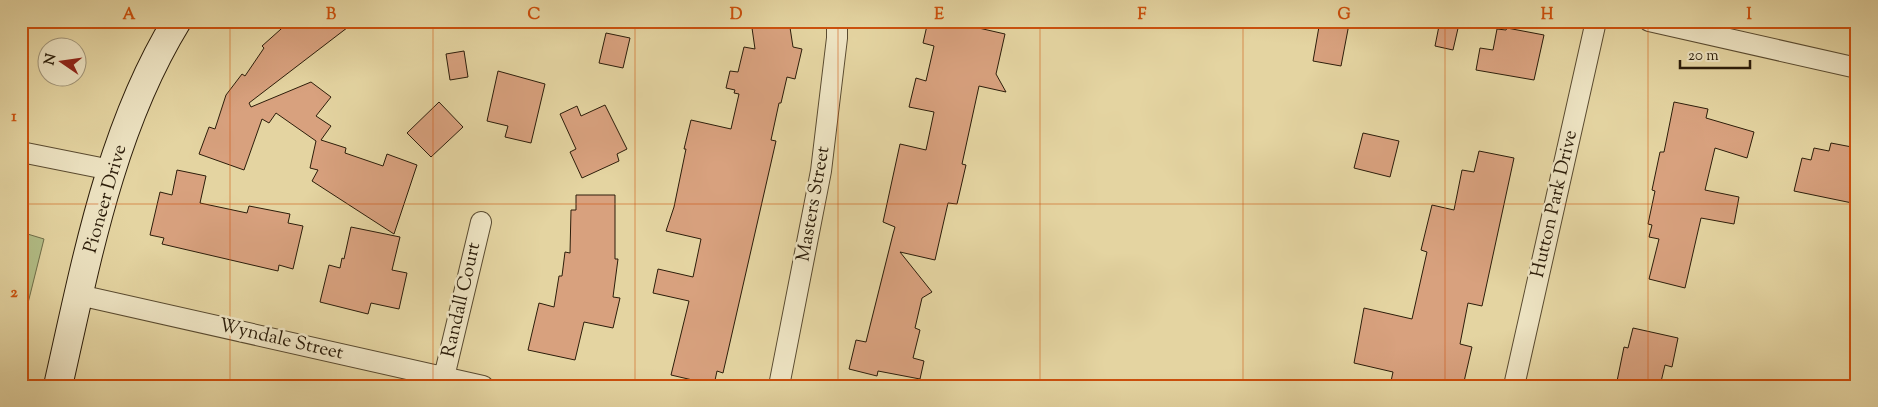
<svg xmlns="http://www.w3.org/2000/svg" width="1878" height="407" viewBox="0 0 1878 407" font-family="'Sorts Mill Goudy',serif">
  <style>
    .green { fill: #b2bd86; stroke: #6f6d48 }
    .building { fill: #d8a17e; stroke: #2c1d0a }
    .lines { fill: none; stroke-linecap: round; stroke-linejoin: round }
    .street-casing { stroke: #5a4b30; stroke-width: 22 }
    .secondary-casing { stroke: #2c1d0a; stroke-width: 30 }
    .street { stroke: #ede3c2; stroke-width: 20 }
    .secondary { stroke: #ede3c2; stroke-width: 28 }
    .grid { fill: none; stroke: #cc500c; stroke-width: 1; stroke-opacity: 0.55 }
    .labels { text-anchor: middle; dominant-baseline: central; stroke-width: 5; stroke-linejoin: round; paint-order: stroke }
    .street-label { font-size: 19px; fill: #2c1d0a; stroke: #ede3c2 }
    .neatline { fill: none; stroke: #cc500c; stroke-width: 2 }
    .grid-label { font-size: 16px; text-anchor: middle; font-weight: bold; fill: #cc500c }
  </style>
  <rect width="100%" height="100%" fill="#e4d4a1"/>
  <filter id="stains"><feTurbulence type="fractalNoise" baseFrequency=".004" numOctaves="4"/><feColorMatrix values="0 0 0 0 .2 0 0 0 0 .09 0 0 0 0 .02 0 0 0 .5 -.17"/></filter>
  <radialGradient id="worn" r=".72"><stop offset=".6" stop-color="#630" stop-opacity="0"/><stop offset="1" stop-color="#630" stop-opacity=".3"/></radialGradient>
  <path class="green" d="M21,232L44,239L21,331Z"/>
  <path class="building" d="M290,21H356L249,103L251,107L311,82L331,97L316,116L331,126L321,140L346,148L345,153L383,166L387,154L417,165L394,234L312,181L318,170L310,168L316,141L276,113L269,123L262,119L244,170L199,154L209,127L215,129L226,95L242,74L245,76L264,48L262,46Z
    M751,21H789L793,47L802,49L795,79L787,77L781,103H779L771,140L776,141L723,373L717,371L714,385L671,375L689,301L653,293L658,269L693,277L701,239L666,231L674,207L686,149H684L691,120L731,129L739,94L734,93L735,90L726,88L730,71L738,72L744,47L755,49Z
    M928,21H948L1005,34L996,74L1006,92L979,86L962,164L966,165L957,204L948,203L935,260L900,252L932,292L922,298L915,328L920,330L913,358L924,361L920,379L878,371L877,376L849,369L856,340L866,342L893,234L895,227L883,222L900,144L926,150L934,112L909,107L916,78L926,81L934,46L923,43Z
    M1320,21L1349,24L1341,66L1313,61Z
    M1440,21L1459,24L1453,50L1435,46Z
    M1507,28L1544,35L1534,80L1476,70L1480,48L1493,50L1497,29L1506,30Z
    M606,33L630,38L623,68L599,63Z
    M464,51L468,77L450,80L446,54Z
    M498,71L545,84L531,143L505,137L508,126L487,121Z
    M439,102L463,127L431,157L407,133Z
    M1674,102L1708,109L1706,118L1754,132L1747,158L1715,148L1705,190L1739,197L1734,224L1701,218L1685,288L1649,279L1659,239L1649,237L1652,225L1648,224L1655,191L1652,190L1660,152H1664Z
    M605,105L627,149L617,154L619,161L582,178L570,152L576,149L560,114L577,106L581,116Z
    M1363,133L1399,141L1390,177L1354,168Z
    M1831,143L1857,148V204L1794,191L1802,158L1811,160L1814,148L1829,151Z
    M1479,151L1514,158L1482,306L1468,303L1460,344L1472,347L1463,386H1390L1393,372L1354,363L1364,308L1412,319L1427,252L1421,250L1432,205L1454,210L1462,170L1474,172Z
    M177,170L206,176L200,203L247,213L249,206L290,214L288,223L303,226L293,269L279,265L278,271L162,244L164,238L150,235L160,192L172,195Z
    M576,195H615V259H618L613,297L620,298L613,328L584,322L575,360L528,350L539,303L554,307L559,276H562L565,252L570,253L571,210H576Z
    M351,227L400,237L392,270L407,273L399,309L371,303L368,314L320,302L329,265L340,268L342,258L344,259Z
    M1633,328L1678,338L1672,367L1665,365L1660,386H1616L1624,347L1628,348Z"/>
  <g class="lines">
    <g class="street-casing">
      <path id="street" d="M1649,21L1857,68
        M21,152L111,170
        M79,295L483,386
        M444,377L481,222
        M779,386L821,171L837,38V21
        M1514,386L1596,21"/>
    </g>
    <g class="secondary-casing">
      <path id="secondary" d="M58,386C86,263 110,130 177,21"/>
    </g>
    <use href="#street" class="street"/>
    <use href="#secondary" class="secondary"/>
  </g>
  <path class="grid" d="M230,21V386M433,21V386M635,21V386M838,21V386M1040,21V386M1243,21V386M1445,21V386M1648,21V386M21,204H1857"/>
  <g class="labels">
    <g class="street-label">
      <text transform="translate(106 199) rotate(-74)">Pioneer Drive</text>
      <text transform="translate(814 204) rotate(-80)">Masters Street</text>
      <text transform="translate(1555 204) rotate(-77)">Hutton Park Drive</text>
      <text transform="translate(462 300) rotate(-77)">Randall Court</text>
      <text transform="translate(281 340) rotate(13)">Wyndale Street</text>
    </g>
  </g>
  <rect width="1878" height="407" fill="none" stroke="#e4d4a1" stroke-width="55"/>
  <g transform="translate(62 62) rotate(283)"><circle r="24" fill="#ede3c2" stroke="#a09478"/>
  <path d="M0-4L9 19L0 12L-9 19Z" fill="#8f2418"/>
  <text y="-8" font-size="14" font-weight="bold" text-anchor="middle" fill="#2c1d0a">N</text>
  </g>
  <path d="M1680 60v8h70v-8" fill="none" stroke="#2c1d0a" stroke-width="2.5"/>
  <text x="1688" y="60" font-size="15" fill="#2c1d0a" stroke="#ede3c2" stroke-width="4" paint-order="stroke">20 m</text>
  <rect x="28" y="28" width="1822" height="352" class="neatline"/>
  <g class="grid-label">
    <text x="129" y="19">A</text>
    <text x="331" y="19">B</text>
    <text x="534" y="19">C</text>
    <text x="736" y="19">D</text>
    <text x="939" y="19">E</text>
    <text x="1142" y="19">F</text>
    <text x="1344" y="19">G</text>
    <text x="1547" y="19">H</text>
    <text x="1749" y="19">I</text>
    <text x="14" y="121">1</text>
    <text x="14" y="297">2</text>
  </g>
  <rect width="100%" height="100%" filter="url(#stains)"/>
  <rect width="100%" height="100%" fill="url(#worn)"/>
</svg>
